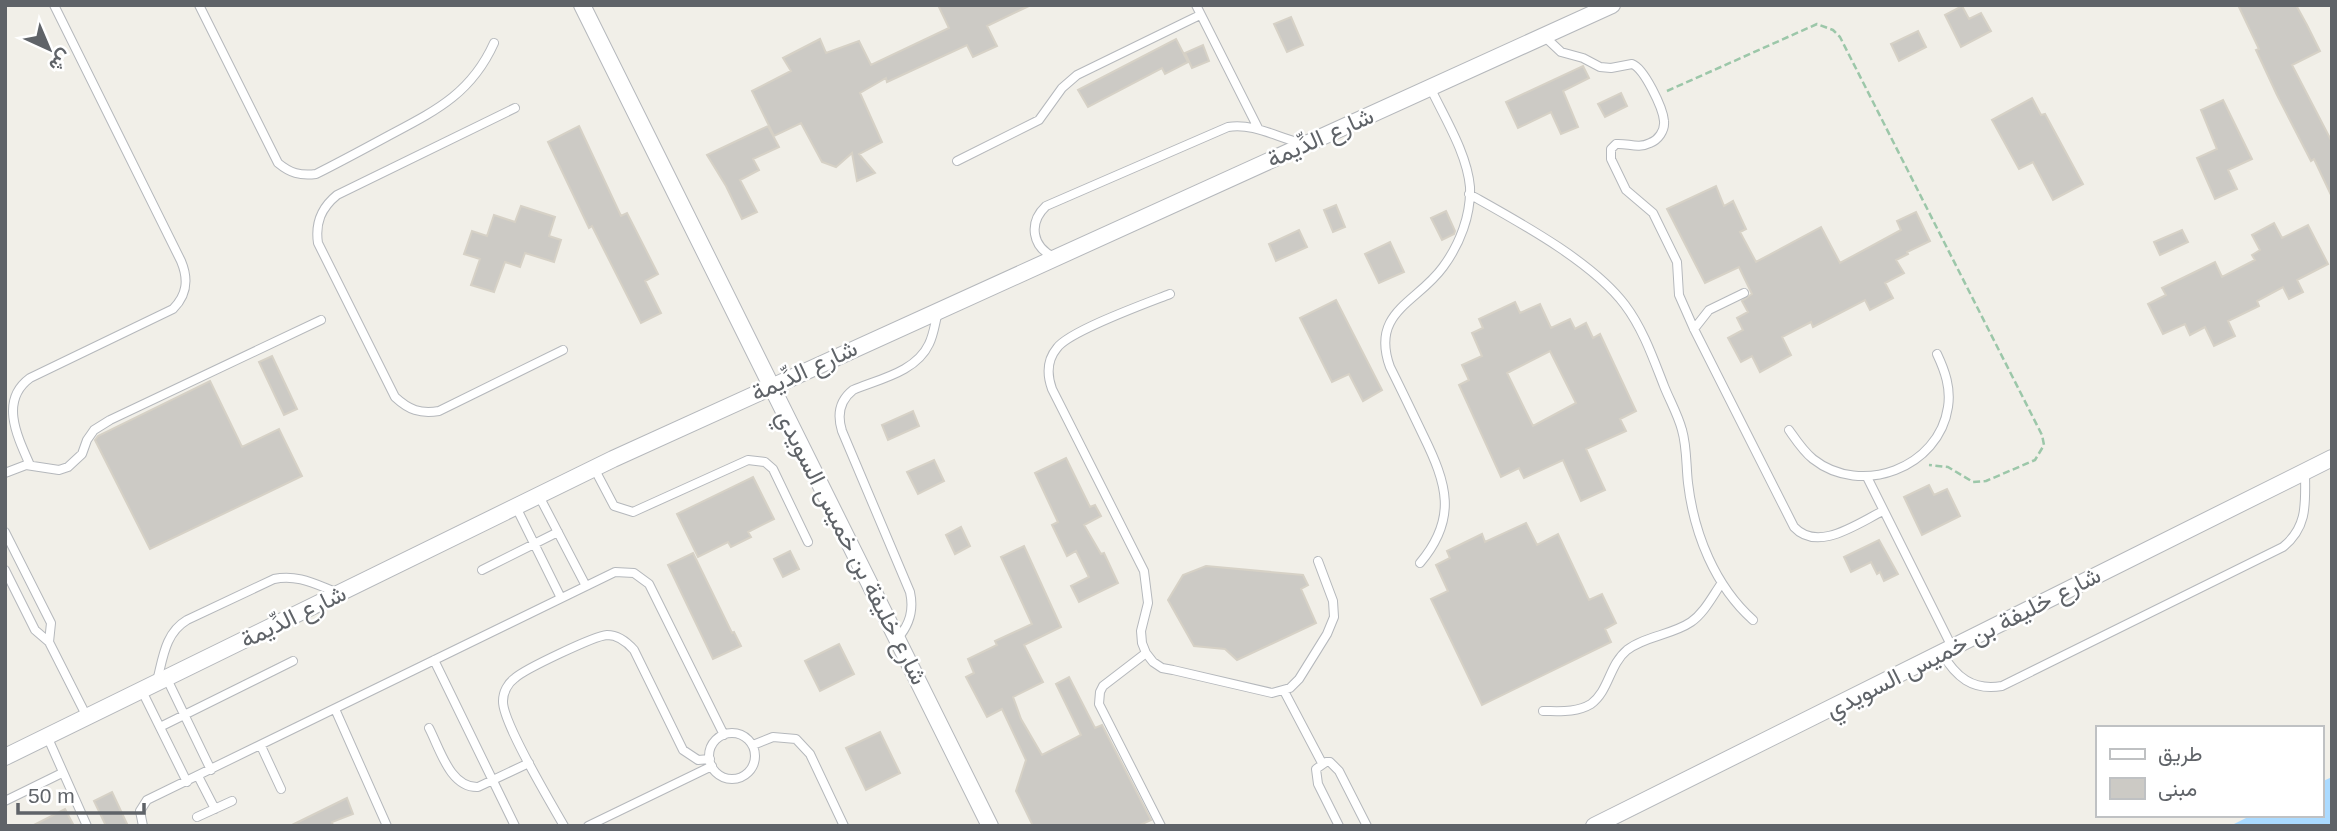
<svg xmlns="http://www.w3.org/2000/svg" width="2337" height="831" viewBox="0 0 2337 831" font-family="Arial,Vazirmatn,sans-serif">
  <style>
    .water { fill: #aadaff }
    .building { fill: #cccac5; stroke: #d6d1c6; stroke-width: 2; fill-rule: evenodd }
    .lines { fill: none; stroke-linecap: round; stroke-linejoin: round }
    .lane-casing { stroke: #b5b8bc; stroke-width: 10 }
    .street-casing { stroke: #b5b8bc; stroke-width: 18 }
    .path { stroke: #9cc7a9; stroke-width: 2.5; stroke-dasharray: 7 3.5; stroke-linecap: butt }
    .lane { stroke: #fff; stroke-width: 8 }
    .street { stroke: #fff; stroke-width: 16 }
    .labels { text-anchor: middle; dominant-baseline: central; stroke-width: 5; stroke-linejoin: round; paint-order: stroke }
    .street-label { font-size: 24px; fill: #5f6368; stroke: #fff }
  </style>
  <rect width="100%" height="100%" fill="#f1efe8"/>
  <path class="water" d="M2332,777V826H2230L2252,815H2321V782Z"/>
  <path class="building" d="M938,5H1031L987,26L997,46L973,57L967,45L887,82L886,78L860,93L882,142L859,154L875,173L857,181L852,153L836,167L822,162L801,123L774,136L752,91L791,71L783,58L820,39L826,53L859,41L871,65L949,28Z
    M2238,5H2296L2307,25L2320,51L2292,65L2332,142V197L2314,159L2311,161L2277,95L2256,50L2259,49Z
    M1962,6L1969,19L1981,13L1991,31L1961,47L1945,15Z
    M1291,17L1303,45L1287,52L1274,24Z
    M1918,31L1926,47L1899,61L1891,44Z
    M1176,39L1188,62L1165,74L1162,68L1088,107L1078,90Z
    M1203,45L1209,61L1192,68L1185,53Z
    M1583,66L1589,78L1563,91L1578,127L1561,134L1551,112L1518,128L1506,102Z
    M1621,93L1627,106L1605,117L1598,104Z
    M2032,98L2041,115L2045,114L2083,184L2053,200L2033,162L2019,169L1992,120Z
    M2223,100L2252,159L2228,170L2237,189L2215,199L2197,158L2217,149L2201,110Z
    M579,126L621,216L627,213L658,274L645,281L661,313L641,323L592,226L589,228L548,142Z
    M768,126L779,147L753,159L759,170L740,180L757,212L742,219L726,186L707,155Z
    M1716,186L1724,206L1733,201L1746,229L1740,232L1756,262L1821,227L1840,263L1901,230L1897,221L1916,212L1930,241L1907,252L1908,254L1896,260L1904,273L1885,283L1893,298L1870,310L1865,300L1813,327L1811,322L1782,337L1791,355L1760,372L1752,356L1741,362L1728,338L1743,330L1737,318L1748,312L1742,301L1752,294L1739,267L1705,283L1667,209Z
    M1336,205L1345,227L1333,232L1324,210Z
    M521,206L555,217L549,236L561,240L554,262L525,253L520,267L505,262L494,292L471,285L480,259L464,254L472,231L487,236L494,215L515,222Z
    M1446,211L1455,231L1454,234L1442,240L1431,218Z
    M2274,223L2282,238L2308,225L2328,264L2297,280L2303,292L2289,299L2283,287L2257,301L2259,306L2228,321L2235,336L2214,346L2205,327L2190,335L2185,324L2163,334L2148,304L2166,295L2162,288L2215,262L2222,277L2255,260L2252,255L2260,250L2252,235Z
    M1299,230L1307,247L1276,261L1269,244Z
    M2182,230L2188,242L2160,255L2154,242Z
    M1390,242L1404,272L1379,283L1365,254Z
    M1336,300L1382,390L1363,401L1349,374L1332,382L1300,318Z
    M1515,302L1520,313L1540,304L1551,328L1570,319L1575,329L1586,323L1593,338L1600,334L1636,411L1620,419L1626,431L1586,449L1605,490L1581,501L1563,460L1524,478L1519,468L1501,477L1459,385L1469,380L1462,365L1482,356L1472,333L1483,328L1479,319ZM1550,351L1576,403L1533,426L1507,373Z
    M272,356L297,409L284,415L259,362Z
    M210,381L242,447L279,429L302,476L150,549L95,440L98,436Z
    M913,411L919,426L888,440L882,425Z
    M1066,458L1090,507L1095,505L1101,516L1084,525L1101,554L1104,553L1118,583L1079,602L1071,586L1089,577L1076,551L1067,556L1052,525L1058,522L1035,473Z
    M934,460L944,481L918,494L907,472Z
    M753,477L774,519L748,532L751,537L731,547L728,542L698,557L677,514Z
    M1929,485L1934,495L1947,489L1960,516L1922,535L1904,497Z
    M1526,523L1537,545L1558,534L1589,600L1602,594L1616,623L1605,629L1611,642L1482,705L1431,599L1448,591L1436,565L1450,558L1447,551L1482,534L1485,542Z
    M961,527L970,546L955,554L946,535Z
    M1879,540L1898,574L1884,581L1880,572L1877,574L1871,562L1851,572L1844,557Z
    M1024,546L1061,627L1024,645L1043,682L1013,697L1021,719L1042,755L1081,735L1056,684L1069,677L1095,728L1102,725L1151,820L1138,826H1033L1016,791L1026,760L1002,709L987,717L966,677L974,673L968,659L997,645L995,641L1032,624L1001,557Z
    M790,551L799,569L783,577L774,559Z
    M693,553L732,633L734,632L741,646L713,659L668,565Z
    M1206,566L1303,575L1308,585L1301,589L1316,623L1237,660L1225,649L1194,646L1168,600L1183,575Z
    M839,644L854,674L820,691L805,661Z
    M880,732L900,773L866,790L846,748Z
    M112,792L128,826H106L94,801Z
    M347,798L353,814L332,822L333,826H290Z
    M65,809L74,826H32Z"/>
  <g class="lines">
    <g class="lane-casing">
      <path id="lane" d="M199,5L278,163C290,173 300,176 316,174C340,162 364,149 388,136C435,111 471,94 494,43
        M1196,5L1258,128
        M1544,36L1561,52L1583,58L1600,67L1611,68L1632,64C1644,68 1663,108 1664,121C1665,131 1658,140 1650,143C1638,149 1628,143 1616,144L1611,149V159L1626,190L1653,213L1677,262L1679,295L1694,329L1794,527C1818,553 1858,523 1883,511
        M515,108L337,195C321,208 315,223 318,243L395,397C409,410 420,414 439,411L563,350
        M957,161L1039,120L1062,88L1077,75L1200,15
        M1469,194C1517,221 1592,261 1625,305C1643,329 1653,358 1664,386C1670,401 1678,415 1682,430C1687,447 1686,466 1688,483C1694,534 1715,586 1753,620
        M1054,257C1032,247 1028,223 1046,206L1228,127C1254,123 1276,137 1301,143
        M1170,294C1147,303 1069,331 1057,348C1047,360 1047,375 1052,389L1144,571L1148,603L1141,631L1142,643L1146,653L1153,662L1162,668L1173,670L1272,693L1290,688L1299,679L1327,634L1334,617L1333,601L1318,561
        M1694,329L1709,310L1744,293
        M1789,430C1796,440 1803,451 1813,459C1861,497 1939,468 1948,407C1951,388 1945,371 1937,354
        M30,465C16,434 0,400 30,378L173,309C187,295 189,280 181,261L54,5
        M594,468L614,506L633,512L748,460L765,462L773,469L808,542
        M5,473L26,465L59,470L68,467L82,454L87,440L94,430L110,420L321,320
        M1867,477L1952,647
        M539,496L586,586
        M516,507L561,598
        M5,532L51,623L49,642L35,630L5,570
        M1420,563C1458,518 1447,484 1423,435C1412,412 1401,389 1390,367C1370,312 1417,303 1443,267C1460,244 1471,215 1470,187C1467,153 1444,117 1430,87
        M482,570L558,532
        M898,638C910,624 914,610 910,592L842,431C837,415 839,401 853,390C879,379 916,372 929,344C934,334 935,322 938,312
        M49,642L87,717
        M1941,652C1956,677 1972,691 2002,686L2283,547C2309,526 2305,501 2305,470
        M1146,653L1103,686L1100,692L1099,704L1161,826
        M434,660L515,826
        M167,679L211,770
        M157,681C163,658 165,633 187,620L274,579C297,574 315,584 336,592
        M142,691L187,782
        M1284,691L1322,763
        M335,709L387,826
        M1543,711C1559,711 1576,713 1591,704C1609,691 1609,665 1627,650C1645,636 1672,635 1691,622C1704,613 1712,597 1721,584
        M160,727L293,661
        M429,728C440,749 450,788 478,787L529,763
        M709 756a23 23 0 1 1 46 0a23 23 0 1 1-46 0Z
        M47,736L87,826
        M753,745L773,737L796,739L810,754L844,826
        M261,746L281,789
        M198,776L215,809
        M5,801L62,773
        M197,817L232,801
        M143,826L140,811L147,800L615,572L634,573L649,584L724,735
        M564,826C551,803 502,722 503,701C503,692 508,683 515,678C525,669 594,636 607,635C618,635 627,642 634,650L683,750L698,760L710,759
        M588,826L712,766
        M1339,826L1318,784L1316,769L1326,762H1330L1339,771L1367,826"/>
    </g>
    <g class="street-casing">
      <path id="street" d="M582,5L990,826
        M5,757L613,459L1612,5
        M1594,826L2332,458"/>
    </g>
    <path class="path" d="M1667,91L1817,24L1833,30L1840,37L2042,435L2044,445L2035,460L1986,481L1973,482L1948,467L1929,465"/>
    <use href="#lane" class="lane"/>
    <use href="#street" class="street"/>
  </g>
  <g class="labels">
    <g class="street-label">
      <text transform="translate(1320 137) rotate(-24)">شارع الدِّيمة</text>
      <text transform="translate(804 370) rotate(-25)">شارع الدِّيمة</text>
      <text transform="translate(852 547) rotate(63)">شارع خليفة بن خميس السويدي</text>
      <text transform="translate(293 616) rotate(-26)">شارع الدِّيمة</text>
      <text transform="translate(1963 642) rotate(-27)">شارع خليفة بن خميس السويدي</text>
    </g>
  </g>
  <rect width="2337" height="831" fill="none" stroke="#5f6368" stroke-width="14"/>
  <rect x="2096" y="726" width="228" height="91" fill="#ffffff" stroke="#bfc1c3" stroke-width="2"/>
  <rect x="2110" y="749" width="35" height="10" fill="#ffffff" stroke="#bfc1c3" stroke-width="2"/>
  <text x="2158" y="761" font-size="21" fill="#5f6368">طريق</text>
  <rect x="2110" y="778" width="35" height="21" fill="#cccac5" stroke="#bfc1c3" stroke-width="2"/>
  <text x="2158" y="796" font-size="21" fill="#5f6368">مبنى</text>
  <g transform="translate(49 49) rotate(136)" stroke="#ffffff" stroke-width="5" paint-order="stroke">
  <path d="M0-5L12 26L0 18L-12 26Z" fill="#5f6368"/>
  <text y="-10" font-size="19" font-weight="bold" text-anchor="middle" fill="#5f6368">ش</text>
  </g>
  <path d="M18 803v10h126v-10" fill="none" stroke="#5f6368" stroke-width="3.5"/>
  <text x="28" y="803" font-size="21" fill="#5f6368" stroke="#ffffff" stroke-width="5" paint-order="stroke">50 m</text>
</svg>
